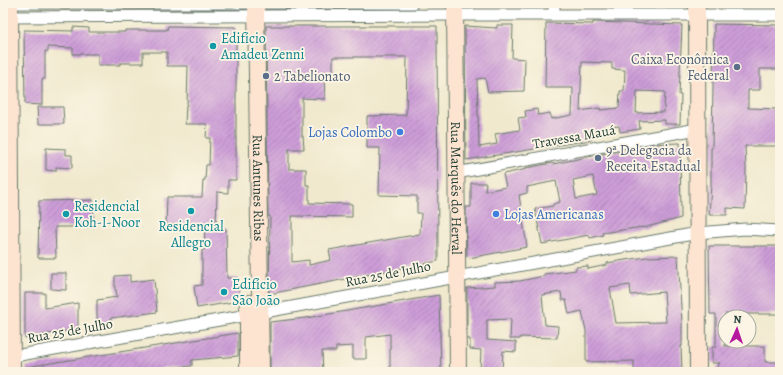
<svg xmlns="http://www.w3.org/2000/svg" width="783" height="375" viewBox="0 0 783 375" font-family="Alegreya,serif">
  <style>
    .building { fill: url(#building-hatch); fill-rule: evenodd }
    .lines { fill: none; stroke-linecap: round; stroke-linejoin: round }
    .street-casing { stroke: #68796a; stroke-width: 13 }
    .secondary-casing { stroke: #68796a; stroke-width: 18 }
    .street { stroke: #fff; stroke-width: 11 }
    .secondary { stroke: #fde4d1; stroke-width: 16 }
    .culture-dot { fill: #0f9aa8; stroke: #fcf5e5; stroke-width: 1.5 }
    .service-dot { fill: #5c6f8a; stroke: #fcf5e5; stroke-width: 1.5 }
    .shop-dot { fill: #3f7fe0; stroke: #fcf5e5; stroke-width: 1.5 }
    .labels { text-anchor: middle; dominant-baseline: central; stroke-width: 3.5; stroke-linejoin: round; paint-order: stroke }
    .culture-label { font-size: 14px; fill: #0d838f; stroke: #fcf5e5; text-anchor: start }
    .service-label { font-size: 14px; fill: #4e5e75; stroke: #fcf5e5; text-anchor: start }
    .shop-label { font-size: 14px; fill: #366cbe; stroke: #fcf5e5; text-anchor: end }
    .street-label { font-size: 14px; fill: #1f3d34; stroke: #fcf5e5 }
  </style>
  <defs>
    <pattern id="building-hatch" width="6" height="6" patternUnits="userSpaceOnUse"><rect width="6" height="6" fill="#cd9dd8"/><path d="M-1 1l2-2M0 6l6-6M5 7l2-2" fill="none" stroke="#a681b0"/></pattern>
  </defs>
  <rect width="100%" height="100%" fill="#fcf5e5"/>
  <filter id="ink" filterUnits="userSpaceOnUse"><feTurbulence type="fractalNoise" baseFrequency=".025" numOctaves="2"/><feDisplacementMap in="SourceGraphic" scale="8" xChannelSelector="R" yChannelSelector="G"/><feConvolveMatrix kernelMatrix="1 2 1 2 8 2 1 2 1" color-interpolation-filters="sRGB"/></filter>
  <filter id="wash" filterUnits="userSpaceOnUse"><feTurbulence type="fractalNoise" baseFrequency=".012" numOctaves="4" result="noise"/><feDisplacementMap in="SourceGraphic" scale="16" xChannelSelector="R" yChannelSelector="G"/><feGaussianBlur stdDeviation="0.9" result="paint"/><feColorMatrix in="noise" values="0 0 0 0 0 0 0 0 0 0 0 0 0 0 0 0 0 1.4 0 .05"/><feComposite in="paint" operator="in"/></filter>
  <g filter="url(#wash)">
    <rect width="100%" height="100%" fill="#f0e9cd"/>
    <g id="blocks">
      <path class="building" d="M593,22L682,25L679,95H681L680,124H665V120L639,121L640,129L620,132L619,126L603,128L604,134L592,135L591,140L466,160L465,26L497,28V25H513L512,58L525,59L524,91L488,92L485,78L477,79L479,147L497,144L495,134L520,130L518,118L526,117L525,111L537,109L538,115L550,113L551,119L572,115L573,88H545L546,23L593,24ZM582,62L612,63V69L625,70L624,91H620L619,108L600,110V108L580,111ZM637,91L665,92L664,112L636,113Z
        M714,24L780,25V69H760V90H748V108L777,109V126H780V146H745L746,168L745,209L727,208V215H709L711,185V148H712Z
        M168,26L236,27V180H228V193L217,192L216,228L226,229L227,278H238L239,301L197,308L194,286L202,285V250H204L205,225H166L167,197H202L203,180H205L206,165H209L210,138H206L207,124H185L186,105H187L188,66H167V52H143V63H120V65H98V54H73V48L48,47V51H45V79H42V105L25,104L24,30L73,31V27L89,28V32H125V30H167Z
        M266,26H437L438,261L269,294L270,216H268ZM333,57H407L406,115L367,116V148H380L379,195L417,196V213H421L420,234L329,250L331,260L309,265V260L292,262V216L352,217V204L309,203V185H306V169H289V149H304L303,136H302V98L325,99L324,77L333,78Z
        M37,107H63L64,124H38Z
        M680,143L681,218L643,228V227L622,230L602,233L603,235L590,238L589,235L542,244L535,209L553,206V204L560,202L556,181L527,187V193L519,195L527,247L469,258L467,256L466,207H471V183H486L485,191L506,187L503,174L527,169L526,168L552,163L553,164L612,152L636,151V147L649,146V145L653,144ZM593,176L597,195L576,199L573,180Z
        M46,148L66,149V155H72V168L56,167V171L46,170Z
        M93,200L94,227H55L56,258H38L39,201Z
        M709,246H779L780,314H725V346H765V362H780V372H714L720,363H712V347H716V314H710Z
        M678,256L682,323V346H681L682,372H634V361L586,362V331L582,311L569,314L566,300H562L561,292L542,295L545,325L558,326L557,338L520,337V339H510L511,319L487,320V340L516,342V352L503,351L502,372L480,371L481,350L470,349V339H467V288L495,286V282L520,281L544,276V274L576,270V267L588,266V269L607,265V263L625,260L647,257ZM630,285L631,295L664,292L666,322L616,323L610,288Z
        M51,273H66V290L51,289Z
        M130,275V282L154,279L157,312L111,318V323L97,325V300L117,297L116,290H115V276Z
        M25,293H45V308L78,303V329L25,338Z
        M439,295L441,372H390V334L366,337V359H353V346L336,347V351H322L323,372H270V322L306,318Z
        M238,333V356L192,360V366L161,368V372H27L26,367Z"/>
    </g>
  </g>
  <g filter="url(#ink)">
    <use href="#blocks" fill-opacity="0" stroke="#68796a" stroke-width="1"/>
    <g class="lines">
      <g class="street-casing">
        <path id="street" d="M4,3H413
          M554,15V3
          M4,17L455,15H780
          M456,173L697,129
          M3,358L259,313L698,233L745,229L780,231"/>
      </g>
      <g class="secondary-casing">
        <g id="secondary">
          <path d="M10,3L12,372"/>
          <path id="s1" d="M256,3L261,372"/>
          <path id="s2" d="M455,3L458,372"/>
          <path d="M697,3L698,372"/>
          <path d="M248,303V372"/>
        </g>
      </g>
      <use href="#street" class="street"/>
      <use href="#secondary" class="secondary"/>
    </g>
  </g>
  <g class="culture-dot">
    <circle cx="213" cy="46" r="4"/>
    <circle cx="191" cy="211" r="4"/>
    <circle cx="66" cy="214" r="4"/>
    <circle cx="224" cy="292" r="4"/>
  </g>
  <g class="service-dot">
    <circle cx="737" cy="67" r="4"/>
    <circle cx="266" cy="76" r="4"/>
    <circle cx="598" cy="158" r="4"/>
  </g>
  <g class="shop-dot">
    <circle cx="400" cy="132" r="4"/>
    <circle cx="496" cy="214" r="4"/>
  </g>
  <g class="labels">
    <g class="culture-label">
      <text x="221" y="38">Edifício<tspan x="221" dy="16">Amadeu Zenni</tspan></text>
      <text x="74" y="206">Residencial<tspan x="74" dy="16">Koh-I-Noor</tspan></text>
      <text x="191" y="226" text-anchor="middle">Residencial<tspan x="191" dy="16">Allegro</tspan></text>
      <text x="232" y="284">Edifício<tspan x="232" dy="16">São João</tspan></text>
    </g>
    <g class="service-label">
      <text x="729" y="59" text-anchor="end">Caixa Econômica<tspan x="729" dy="16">Federal</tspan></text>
      <text x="274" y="76">2 Tabelionato</text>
      <text x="606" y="150">9ª Delegacia da<tspan x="606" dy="16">Receita Estadual</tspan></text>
    </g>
    <g class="shop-label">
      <text x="392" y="132">Lojas Colombo</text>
      <text x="504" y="214" text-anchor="start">Lojas Americanas</text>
    </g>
    <g class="street-label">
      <text transform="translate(574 137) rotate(-10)">Travessa Mauá</text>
      <text stroke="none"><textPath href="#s2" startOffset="185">Rua Marquês do Herval</textPath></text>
      <text stroke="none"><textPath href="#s1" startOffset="185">Rua Antunes Ribas</textPath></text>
      <text transform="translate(388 274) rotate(-11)">Rua 25 de Julho</text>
      <text transform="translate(70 331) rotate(-10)">Rua 25 de Julho</text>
    </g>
  </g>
  <rect width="783" height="375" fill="none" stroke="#fcf5e5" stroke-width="16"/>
  <g transform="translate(737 329) rotate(3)"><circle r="19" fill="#fcf5e5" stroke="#a4ab9e"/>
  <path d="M0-3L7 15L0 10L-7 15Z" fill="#b5179e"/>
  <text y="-6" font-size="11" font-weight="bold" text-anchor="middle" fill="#1f3d34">N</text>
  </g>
</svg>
